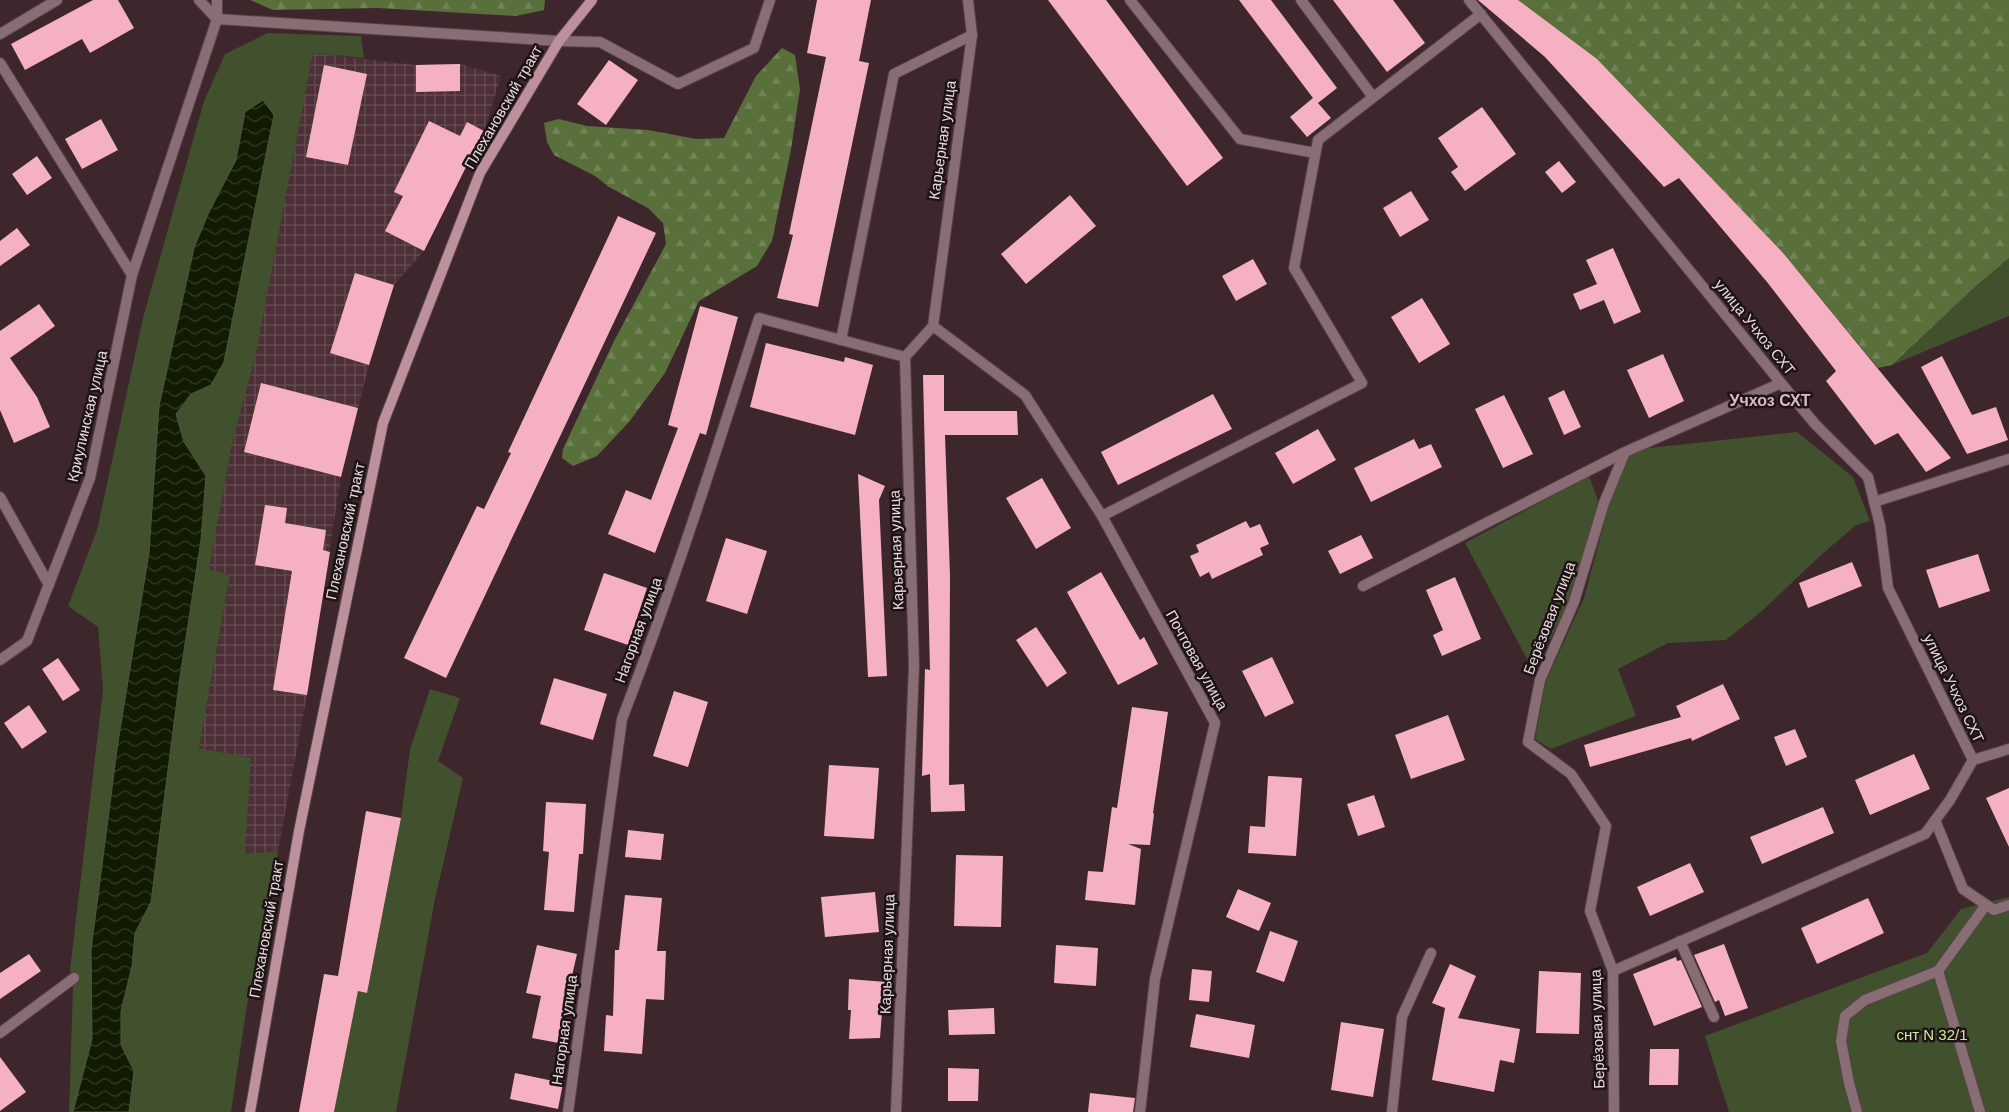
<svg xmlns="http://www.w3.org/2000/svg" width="2009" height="1112" viewBox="0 0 2009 1112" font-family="Arial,sans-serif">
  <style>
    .industrial { fill: url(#industrial-grid) }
    .green { fill: #41502d }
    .forest { fill: url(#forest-firs) }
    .water { fill: url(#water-waves); stroke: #525544 }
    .building { fill: #f5b1c1 }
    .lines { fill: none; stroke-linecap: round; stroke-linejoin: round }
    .lane-casing { stroke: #594348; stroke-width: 12 }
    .street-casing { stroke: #594348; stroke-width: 12 }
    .secondary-casing { stroke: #594348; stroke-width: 12 }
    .lane { stroke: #896d74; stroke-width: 10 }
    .street { stroke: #896d74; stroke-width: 10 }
    .secondary { stroke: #bd919b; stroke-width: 10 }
    .labels { text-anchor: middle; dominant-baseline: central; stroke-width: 5; stroke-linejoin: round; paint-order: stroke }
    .street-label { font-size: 15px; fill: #eadbde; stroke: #1d1315 }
    .park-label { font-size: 15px; fill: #caed9c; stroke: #1d1315 }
    .neighbourhood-label { font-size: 16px; font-weight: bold; fill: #d9bbc1; stroke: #1d1315 }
  </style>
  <defs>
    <pattern id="industrial-grid" width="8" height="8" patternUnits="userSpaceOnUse" patternTransform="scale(1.25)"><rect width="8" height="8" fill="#4d3037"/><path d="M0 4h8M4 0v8" fill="none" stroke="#674d54"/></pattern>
    <pattern id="forest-firs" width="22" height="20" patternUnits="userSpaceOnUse" patternTransform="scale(1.25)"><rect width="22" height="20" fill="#5a703b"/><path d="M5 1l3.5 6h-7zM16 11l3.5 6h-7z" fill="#728457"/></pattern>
    <pattern id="water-waves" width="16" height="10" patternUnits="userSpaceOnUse" patternTransform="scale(1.25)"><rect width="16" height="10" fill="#111b02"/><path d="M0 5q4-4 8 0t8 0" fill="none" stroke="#343c26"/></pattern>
  </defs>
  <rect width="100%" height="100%" fill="#3d262c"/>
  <path class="industrial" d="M313,53L416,65L460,64L501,76L484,131L424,251L394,285L369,365L341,477L307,695L278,851L245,855L250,758L199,748L230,576L209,569L232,444L256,354Z"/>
  <path class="green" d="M268,33L361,36L364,58L313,53L256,354L232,444L209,569L230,575L199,748L251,758L245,854L278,851L247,1005L231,1112H129L134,1071L121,1045V1011L132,966L135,933L151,902L180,677L201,540L206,476L184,442L176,414L191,394L211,385L250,228L274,115L245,112L236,160L208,214L159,406L149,553L118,742L91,950L92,1039L73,1112H69L73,987L70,970L103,690L98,627L68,606L97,530L143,318L204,101L225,54Z
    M2009,258V316L1892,365L1975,287Z
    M1797,432L1853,477L1870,521L1856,525L1820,556L1762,611L1726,640L1668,643L1618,669L1636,716L1551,749L1535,739L1546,681L1584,598L1609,505L1631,450Z
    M1589,476L1600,506L1569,604L1533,670L1465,543Z
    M430,689L460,698L438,761L463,778L435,899L396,1112H334L358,991L367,993L401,818L410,749Z
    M2009,897V1112H1729L1705,1036L1927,953L1961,909Z"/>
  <path class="forest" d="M250,0H545L544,10L516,16L378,8L273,10Z
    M1518,0H2009V258L1975,287L1892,365L1878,368L1784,254Z
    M782,48L795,55L800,89L791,150L772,241L757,266L699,301L665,373L629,422L597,456L573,466L562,458L563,449L614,341L666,244L663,223L648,208L609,187L595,176L554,155L547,142L544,123L559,119L587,126L648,130L696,139L724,138L756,76Z"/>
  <path class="water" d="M263,100L274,115L224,362L211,385L191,394L176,414L184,442L206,476L201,540L180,677L151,902L135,933L132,966L121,1011V1045L134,1071L129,1112H73L92,1039L91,950L118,742L149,553L159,406L194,248L208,214L236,160L245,112Z"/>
  <path class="building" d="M93,0H118L134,28L90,53L82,39L25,70L11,44Z
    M817,0H871L859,61L869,63L818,307L777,298L793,235L789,234L826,57L807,53Z
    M1048,0H1106L1223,158L1187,186Z
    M1239,0H1271L1337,88L1318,103L1331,118L1307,137L1290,117L1313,98Z
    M1333,0H1393L1425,43L1387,72Z
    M1478,0H1518L1597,59L1784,254L1951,458L1926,472L1898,433L1875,445L1826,381L1836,371L1767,282L1679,178L1664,187L1545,57Z
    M609,60L638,80L606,125L577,104Z
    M460,64V91L416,92V65Z
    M324,65L367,74L348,165L306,157Z
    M1482,107L1516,154L1465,191L1451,172L1458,167L1438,138Z
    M101,119L118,150L82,169L65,139Z
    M429,121L460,136L467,122L484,131L424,251L385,231L403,196L394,192Z
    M37,156L52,178L27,195L12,174Z
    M1559,161L1576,182L1562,193L1545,172Z
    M1411,191L1429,220L1400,237L1383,208Z
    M1070,195L1096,226L1026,284L1001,254Z
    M618,216L656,233L446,678L404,658L477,506L484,509L511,453L508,452Z
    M17,228L30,245L0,266V241Z
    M1613,248L1641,312L1614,324L1604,300L1580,310L1573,294L1597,284L1586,260Z
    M1253,259L1267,284L1236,301L1222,276Z
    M355,273L394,285L369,365L330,353Z
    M1422,298L1450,344L1419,363L1391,317Z
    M39,304L55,326L10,358L37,397L50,427L14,443L0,410V331Z
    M700,306L738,317L706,435L700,433L655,553L608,534L626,490L651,500L678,428L668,425Z
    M766,343L844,362L845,357L873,365L855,435L750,407Z
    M1663,354L1684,401L1649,418L1627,370Z
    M1942,356L1972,415L1996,407L2008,440L1967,454L1921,367Z
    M923,375H944V411H1017L1018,435H945L950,575L949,785L964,784L965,811L931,812L930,774L922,776L925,669L930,670Z
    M261,383L358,408L341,477L244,452Z
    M1564,390L1581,427L1564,435L1548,398Z
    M1213,394L1232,429L1118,485L1101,452Z
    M1504,395L1533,454L1503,468L1475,409Z
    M1318,429L1336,460L1293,484L1275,453Z
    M1414,439L1419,449L1431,444L1442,467L1371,502L1354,468Z
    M858,474L885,486L879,500L887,676L868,677Z
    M1042,478L1071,528L1036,549L1006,498Z
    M265,505L287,508L285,523L326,530L323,550L330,552L307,695L273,690L292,571L255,565Z
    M1246,521L1250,528L1260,524L1269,544L1260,548L1263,555L1212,579L1209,572L1200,577L1190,556L1199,552L1196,545Z
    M1361,535L1373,558L1340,574L1328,551Z
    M726,538L767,551L747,614L706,601Z
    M1978,554L1990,591L1939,608L1926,570Z
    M1852,562L1862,586L1808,608L1799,583Z
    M1101,572L1140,640L1144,637L1158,664L1118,685L1067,592Z
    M604,573L647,588L628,645L584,630Z
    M1455,577L1481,639L1442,656L1433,635L1443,630L1426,590Z
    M1036,627L1067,673L1047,687L1016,640Z
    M1272,657L1294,703L1265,717L1242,671Z
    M58,658L80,690L63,701L42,669Z
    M554,678L607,694L593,740L540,724Z
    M1723,684L1740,719L1692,741L1691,738L1590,767L1584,745L1681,717L1676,706Z
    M674,691L708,702L688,767L653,756Z
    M29,705L47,732L22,749L4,723Z
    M1132,707L1168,712L1153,813L1154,814L1150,845L1128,844L1141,849L1135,905L1085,900L1088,871L1103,872L1112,807L1117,808Z
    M1448,715L1465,760L1411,779L1395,735Z
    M1795,729L1807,757L1786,766L1774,737Z
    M1914,754L1930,789L1870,815L1855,780Z
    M829,765L879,768L874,839L824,836Z
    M1268,776L1302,778L1296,856L1248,853L1250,826L1265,827Z
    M2009,788V847L1986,798Z
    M1374,795L1385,827L1358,836L1347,804Z
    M546,802L586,804L583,854H579L574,912L544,910L549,852L543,851Z
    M1823,807L1834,833L1762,864L1750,837Z
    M366,811L401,818L367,993L358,991L334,1112H299L324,974L338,976Z
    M628,830L664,834L661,860L625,857Z
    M956,855L1003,856L1001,927L954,926Z
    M1690,863L1704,892L1650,916L1637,887Z
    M1238,889L1271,903L1259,931L1226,917Z
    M875,892L879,932L825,937L821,897Z
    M625,895L662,898L657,951H666L664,1000L646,999L642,1054L604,1051L606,1015L613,1016L615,950H619Z
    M1868,898L1884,933L1817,964L1801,928Z
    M1270,931L1298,941L1284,982L1256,972Z
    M1724,944L1748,1008L1725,1016L1719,1000L1715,1002L1694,955Z
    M537,945L577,954L562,1019L569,1020L564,1044L532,1038L541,996L526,993Z
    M1056,945L1098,948L1096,986L1054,983Z
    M29,954L41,971L0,999V973Z
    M1676,957L1677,961L1681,960L1702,1007L1654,1026L1633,974Z
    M1450,964L1476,976L1458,1018L1520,1029L1514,1063L1500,1060L1494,1092L1432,1080L1445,1008L1432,1003Z
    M1192,969L1212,971L1209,1002L1189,1000Z
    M1539,971L1581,973L1579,1034L1536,1033Z
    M849,979L886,982L884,1012H882L880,1038L849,1039L851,1010H848Z
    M994,1008L995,1034L949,1035L948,1010Z
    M1196,1014L1255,1025L1249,1058L1190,1047Z
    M1341,1022L1384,1029L1373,1097L1331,1090Z
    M1650,1049H1679L1678,1085H1649Z
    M0,1057L26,1092L0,1111Z
    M948,1068L979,1069L978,1101H948Z
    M515,1073L563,1083L558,1109L510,1099Z
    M1090,1093L1135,1098L1133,1112H1088Z"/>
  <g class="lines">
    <g class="lane-casing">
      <path id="lane" d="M1130,0L1240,139L1315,153
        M1301,0L1373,97
        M559,41L600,42L678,84L754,48L770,0
        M841,340L894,74L972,35
        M1874,502L2009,459
        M1680,941L1714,1017
        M1938,971L1980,1112
        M1857,1112L1849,1083L1841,1041L1845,1016L1865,1000L1938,971L1986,905"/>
    </g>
    <g class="street-casing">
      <path id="street" d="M199,0L217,19L559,41
        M1469,0L1781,383L1815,424L1868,477L1880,525L1888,588L1973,760
        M0,34L57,0
        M0,63L132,275
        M933,326L1025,395L1102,516L1215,723L1155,979L1140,1112
        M0,497L49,585
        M1102,516L1362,383L1294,268L1318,140L1481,14
        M1363,586L1625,452
        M0,660L27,641L90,478L132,275L217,19V0
        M1935,820L1963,889L1994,910L2009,905
        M1613,971L1925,834L1950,800L1973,760L2009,749
        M0,1033L74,978
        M568,1112L622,719C673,587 716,452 759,318L905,357
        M896,1112L914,666L905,357L933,326L972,35L968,0
        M1392,1112L1402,1017L1431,953
        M1614,1112L1613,971L1590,911L1606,826L1571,774L1528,742L1540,680L1574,602L1604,503L1625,452L1781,383"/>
    </g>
    <g class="secondary-casing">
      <path id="secondary" d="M250,1112L299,831L383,423L480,173L559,41L592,0"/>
    </g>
    <use href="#lane" class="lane"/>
    <use href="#street" class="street"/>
    <use href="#secondary" class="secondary"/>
  </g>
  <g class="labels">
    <g class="street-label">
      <text transform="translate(503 107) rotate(-60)">Плехановский тракт</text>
      <text transform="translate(942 140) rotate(-82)">Карьерная улица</text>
      <text transform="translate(1755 327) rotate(51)">улица Учхоз СХТ</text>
      <text transform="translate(87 416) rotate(-77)">Криулинская улица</text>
      <text transform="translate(345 531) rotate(-78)">Плехановский тракт</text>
      <text transform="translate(896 550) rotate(-92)">Карьерная улица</text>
      <text transform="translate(1549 618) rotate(-69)">Берёзовая улица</text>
      <text transform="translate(638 630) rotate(-70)">Нагорная улица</text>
      <text transform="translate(1197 660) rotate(61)">Почтовая улица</text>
      <text transform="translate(1954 688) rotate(64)">улица Учхоз СХТ</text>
      <text transform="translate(266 929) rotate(-80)">Плехановский тракт</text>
      <text transform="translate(887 954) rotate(-88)">Карьерная улица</text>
      <text transform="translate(1597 1029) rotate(-92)">Берёзовая улица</text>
      <text transform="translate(564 1030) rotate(-82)">Нагорная улица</text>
    </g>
    <g class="park-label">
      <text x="1932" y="1034">снт N 32/1</text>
    </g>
    <g class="neighbourhood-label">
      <text x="1770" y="400">Учхоз СХТ</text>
    </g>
  </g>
</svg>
